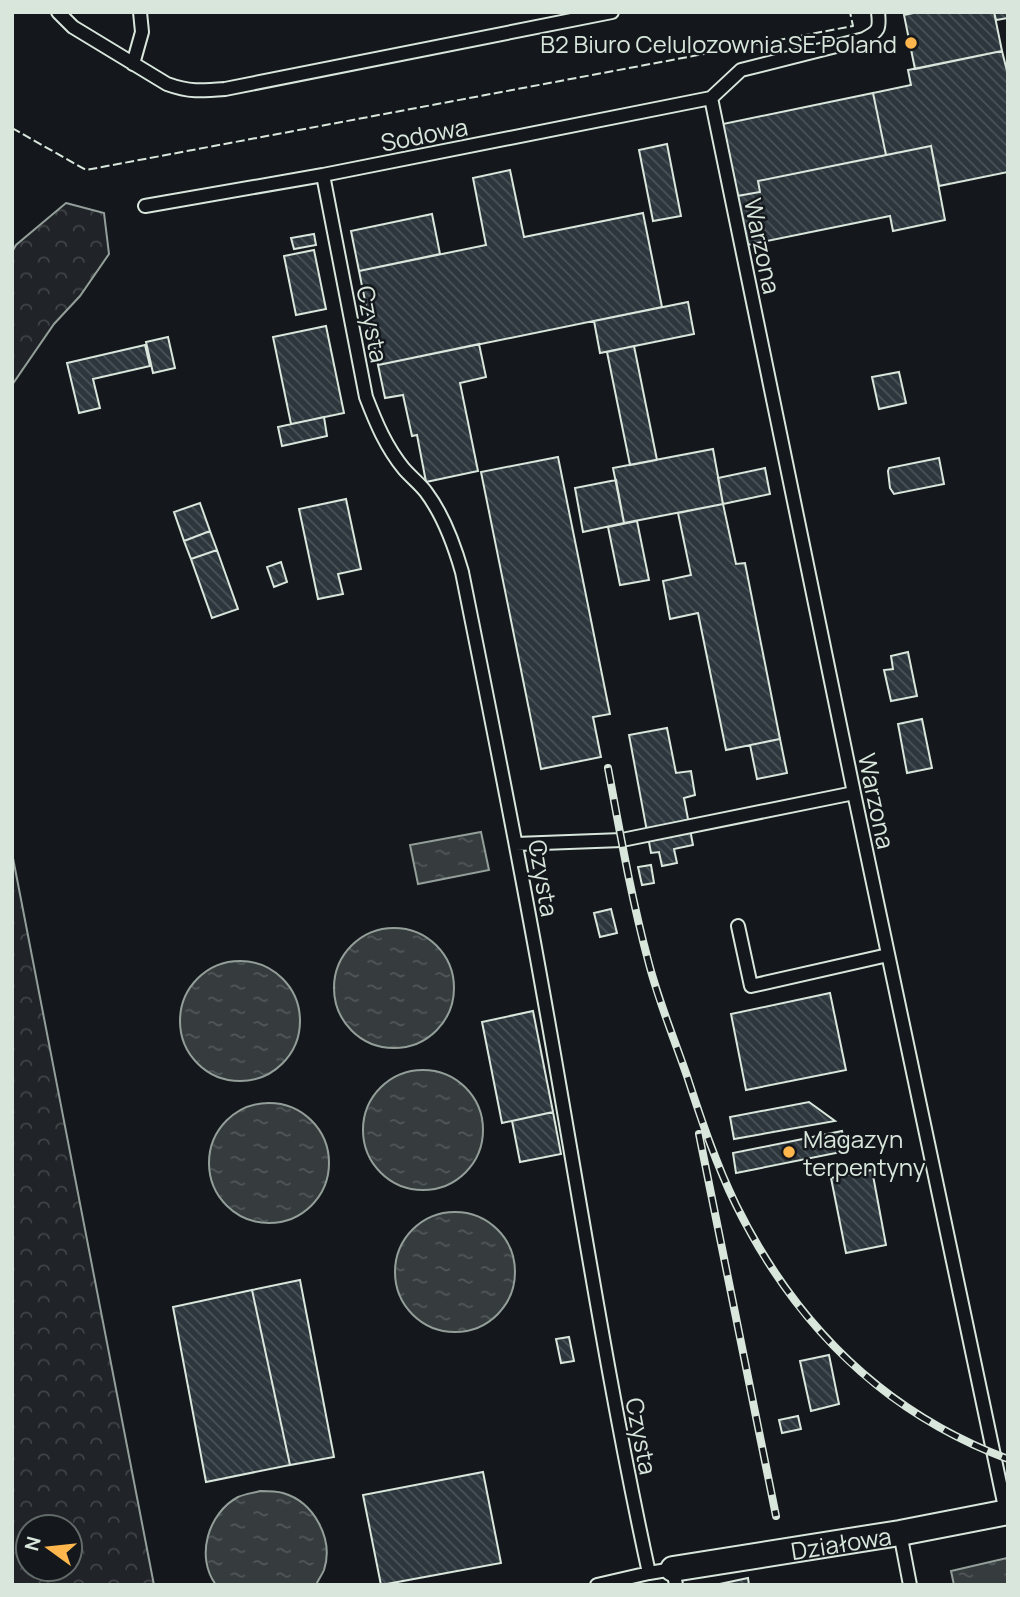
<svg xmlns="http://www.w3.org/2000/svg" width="1020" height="1597" viewBox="0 0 1020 1597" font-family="Manrope,sans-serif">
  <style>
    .forest { fill: url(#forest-crowns); stroke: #939e99; stroke-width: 2; fill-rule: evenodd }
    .water { fill: url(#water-ripples); stroke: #939e99; stroke-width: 2 }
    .building { fill: url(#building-back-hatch); stroke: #d8e6dc; stroke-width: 2 }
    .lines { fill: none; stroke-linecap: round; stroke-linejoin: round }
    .lane-casing { stroke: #d8e6dc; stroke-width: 16 }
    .street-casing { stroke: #d8e6dc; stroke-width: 28 }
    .lane { stroke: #14181c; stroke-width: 12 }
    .street { stroke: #14181c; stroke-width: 24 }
    .rail-casing { stroke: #d8e6dc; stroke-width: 8 }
    .rail { stroke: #14181c; stroke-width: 5; stroke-dasharray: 16; stroke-linecap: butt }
    .fence { stroke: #d8e6dc; stroke-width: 2; stroke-dasharray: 9 3.5; stroke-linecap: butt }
    .poi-dot { fill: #ffb74d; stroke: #14181c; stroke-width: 2.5 }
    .labels { text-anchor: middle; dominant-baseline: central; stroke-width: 5; stroke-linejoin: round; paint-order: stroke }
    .poi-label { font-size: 24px; fill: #d8e6dc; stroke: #14181c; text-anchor: end }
    .street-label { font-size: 24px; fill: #d8e6dc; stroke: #14181c }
  </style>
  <defs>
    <pattern id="forest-crowns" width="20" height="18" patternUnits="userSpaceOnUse" patternTransform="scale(1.75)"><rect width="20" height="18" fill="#202428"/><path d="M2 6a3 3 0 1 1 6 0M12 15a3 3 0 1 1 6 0" fill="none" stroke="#404447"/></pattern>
    <pattern id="water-ripples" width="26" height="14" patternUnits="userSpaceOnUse" patternTransform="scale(1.75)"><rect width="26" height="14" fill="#363b3e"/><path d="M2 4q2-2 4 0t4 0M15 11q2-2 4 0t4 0" fill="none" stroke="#525759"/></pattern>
    <pattern id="building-back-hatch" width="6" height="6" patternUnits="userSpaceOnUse" patternTransform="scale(1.75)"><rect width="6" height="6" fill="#2c363c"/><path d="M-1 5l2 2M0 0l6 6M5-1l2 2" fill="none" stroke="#4a5358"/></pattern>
  </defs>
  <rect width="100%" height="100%" fill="#14181c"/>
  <path class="forest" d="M66,203L104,213L109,254L80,296L54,324L12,385V252L16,245Z
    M12,853L154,1585H12ZM28,1527H70V1569H28Z"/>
  <path class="water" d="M481,832L489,870L418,884L410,845Z
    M334 988a60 60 0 1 1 120 0a60 60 0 1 1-120 0Z
    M180 1021a60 60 0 1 1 120 0a60 60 0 1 1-120 0Z
    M363 1130a60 60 0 1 1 120 0a60 60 0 1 1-120 0Z
    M209 1163a60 60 0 1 1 120 0a60 60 0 1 1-120 0Z
    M395 1272a60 60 0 1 1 120 0a60 60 0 1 1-120 0Z
    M260,1491C267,1491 276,1491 283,1493C314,1502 334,1539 324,1570C322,1575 318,1580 316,1585H216C195,1557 208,1513 238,1497C245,1494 253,1493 260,1491Z
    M1007,1558L1008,1585H954L951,1571Z"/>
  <path class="building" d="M918,12H994L1002,51L915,69L904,15Z
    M994,12H1008V18L996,20Z
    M1002,51L1008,75V172L939,186L931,146L886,155L873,93L911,85L908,70Z
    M873,93L886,155L758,181L760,192L737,196L723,124Z
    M667,144L681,216L653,221L639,150Z
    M931,146L945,220L893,231L890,216L747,245L737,196L760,192L758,181Z
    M510,170L524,237L643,213L662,307L378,365L359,271L486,245L473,178Z
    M432,214L440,254L359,271L351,231Z
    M314,234L316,245L294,249L291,238Z
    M314,250L326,309L296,315L284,256Z
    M688,302L694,334L600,353L594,321Z
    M326,326L344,413L291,424L273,337Z
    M168,337L175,368L153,373L146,342Z
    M479,344L486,377L460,383L478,471L426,482L417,435L412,436L403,395L385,398L378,365Z
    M145,345L150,366L93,379L100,408L79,413L67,363Z
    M634,346L657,460L630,465L607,352Z
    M899,372L906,403L879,409L872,377Z
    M324,417L327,436L282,446L278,427Z
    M713,449L723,504L624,523L613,468Z
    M558,457L610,714L593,717L601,757L541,769L481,472Z
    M939,458L944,484L894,494L890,488L888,471L889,468Z
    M765,468L770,494L723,504L718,478Z
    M616,480L624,523L583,532L575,488Z
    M346,499L361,569L338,574L343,594L318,599L299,509Z
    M200,503L210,531L184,541L174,512Z
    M723,504L736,564L745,563L780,739L726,750L698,613L670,619L663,581L691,575L678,513Z
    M637,521L649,580L620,585L608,527Z
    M210,531L217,550L191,559L184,541Z
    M217,550L238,609L212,618L191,559Z
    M281,562L287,582L274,587L267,567Z
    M908,652L917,696L891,701L884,670L893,669L891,656Z
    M922,719L932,768L907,773L898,724Z
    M667,728L676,773L691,771L695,795L684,798L693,845L674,849L677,863L662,866L659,852L651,853L629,735Z
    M780,739L787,773L757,779L750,745Z
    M651,865L654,883L642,885L638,867Z
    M611,909L617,933L600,937L594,913Z
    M830,993L846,1070L746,1090L731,1014Z
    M533,1011L553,1112L502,1123L482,1022Z
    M809,1102L835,1121L734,1139L730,1117Z
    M553,1112L561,1154L520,1162L512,1121Z
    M842,1131L846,1151L736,1173L733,1153Z
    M872,1170L886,1245L846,1253L831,1178Z
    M300,1280L334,1457L290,1465L252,1290Z
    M252,1290L290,1465L206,1482L173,1307Z
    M569,1337L574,1361L561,1363L556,1339Z
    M829,1355L839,1404L811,1411L800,1361Z
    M798,1416L801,1429L782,1433L779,1420Z
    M483,1472L501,1563L381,1585L363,1495Z
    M748,1578L749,1585H715Z"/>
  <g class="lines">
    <g class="lane-casing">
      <path id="lane" d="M58,12L73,27L167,84C189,92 201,91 225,89L612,12
        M133,64L142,32L140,12
        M711,98L854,793L1006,1512
        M711,98L741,70L864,39C879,31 880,29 878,12
        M323,175L366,397C376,423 386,447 404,469C411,477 420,484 426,492C444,516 454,544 462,572C490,711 518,851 543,992C578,1186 607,1381 649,1573L673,1569L676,1585
        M145,206L323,175L711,98
        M516,844L622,840L854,793
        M738,926L751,986L888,955
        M900,1533L910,1585
        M597,1585L649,1573"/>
    </g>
    <g class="street-casing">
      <g id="street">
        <path id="s1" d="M673,1569L900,1533L1008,1512"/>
      </g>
    </g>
    <use href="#lane" class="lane"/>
    <use href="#street" class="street"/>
    <g class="rail-casing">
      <path id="rail" d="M608,768C620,832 631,897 648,960C658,1000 674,1038 687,1076C701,1119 716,1164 736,1205C795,1324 882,1412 1008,1459
        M699,1134L776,1516"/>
    </g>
    <use href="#rail" class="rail"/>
    <path class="fence" d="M12,128L86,170L853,26L850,12"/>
  </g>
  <g class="poi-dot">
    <circle cx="911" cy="43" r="7"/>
    <circle cx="789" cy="1152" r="7"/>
  </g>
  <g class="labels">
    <g class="poi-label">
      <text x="897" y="43">B2 Biuro Celulozownia SE Poland</text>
      <text x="803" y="1138" text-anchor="start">Magazyn<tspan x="803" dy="28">terpentyny</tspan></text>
    </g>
    <g class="street-label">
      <text transform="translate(424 134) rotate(-11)">Sodowa</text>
      <text transform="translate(763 246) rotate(78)">Warzona</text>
      <text transform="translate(373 324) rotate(79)">Czysta</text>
      <text transform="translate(877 801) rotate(78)">Warzona</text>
      <text transform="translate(544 878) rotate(80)">Czysta</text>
      <text transform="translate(642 1436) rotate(79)">Czysta</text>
      <text stroke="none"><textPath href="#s1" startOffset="170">Działowa</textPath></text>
    </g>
  </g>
  <rect width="1020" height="1597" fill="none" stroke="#d8e6dc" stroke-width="28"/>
  <g transform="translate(49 1548) rotate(285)"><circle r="33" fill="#14181c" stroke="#626a69" stroke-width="2"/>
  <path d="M0-5L12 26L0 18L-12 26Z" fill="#ffb74d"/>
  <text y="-10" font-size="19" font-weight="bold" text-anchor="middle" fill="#d8e6dc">N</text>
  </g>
</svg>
